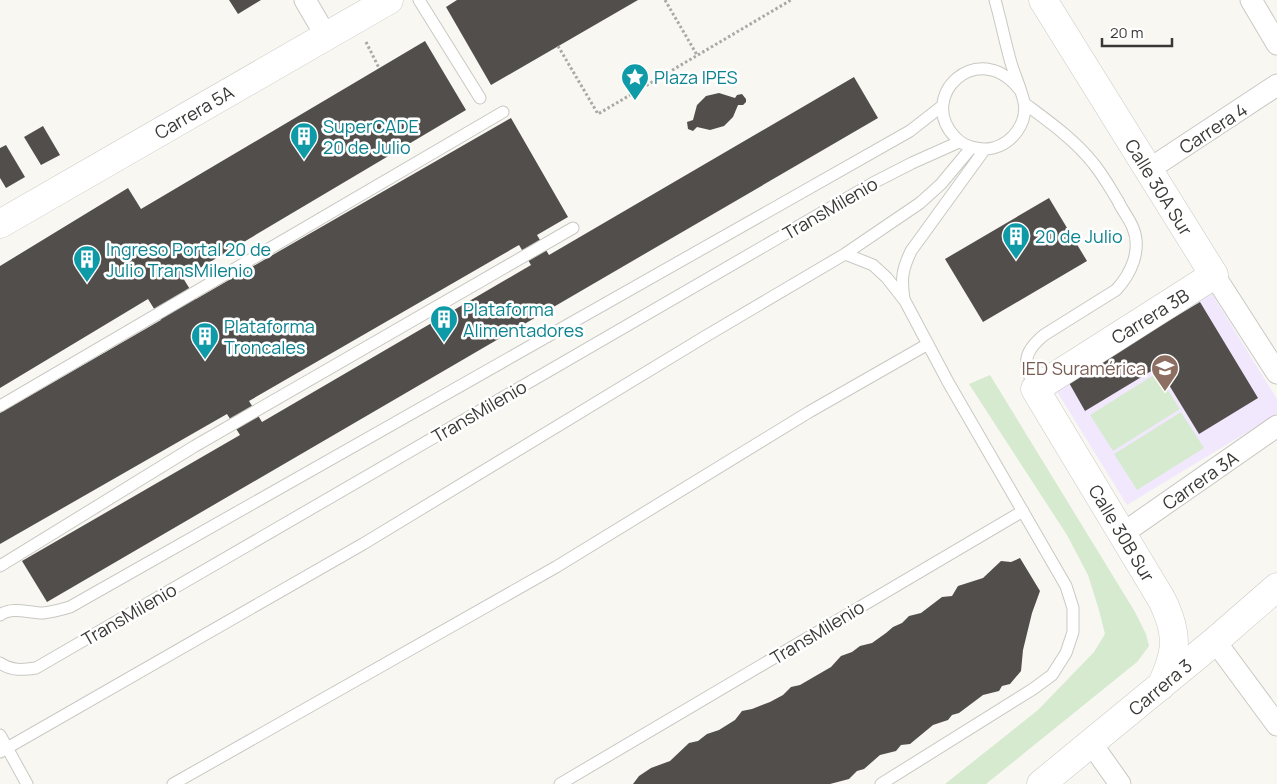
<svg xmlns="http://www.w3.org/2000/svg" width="1277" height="784" viewBox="0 0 1277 784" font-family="Manrope,sans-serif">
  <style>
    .education { fill: #f2e8fd }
    .green { fill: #d5eace }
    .building { fill: #524e4c; fill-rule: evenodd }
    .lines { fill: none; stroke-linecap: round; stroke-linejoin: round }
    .lane-casing { stroke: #c9c8c3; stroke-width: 13 }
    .street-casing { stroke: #c9c8c3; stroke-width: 23 }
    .secondary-casing { stroke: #c9c8c3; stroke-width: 29 }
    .path { stroke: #a9a9a5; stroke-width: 3; stroke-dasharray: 2.5 2.5; stroke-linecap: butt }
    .lane { stroke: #fff; stroke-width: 11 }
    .street { stroke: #fff; stroke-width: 21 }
    .secondary { stroke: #fff; stroke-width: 28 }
    .labels { text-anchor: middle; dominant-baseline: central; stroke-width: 5; stroke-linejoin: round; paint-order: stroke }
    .culture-label { font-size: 18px; fill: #0d838f; stroke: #fff; text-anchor: start }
    .street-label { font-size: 18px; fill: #383836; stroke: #fff }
    .education-label { font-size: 18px; fill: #785e54; stroke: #fff; text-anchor: end }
  </style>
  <rect width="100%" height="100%" fill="#f8f7f2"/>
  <path class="education" d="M1209,289L1277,399V414L1127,505L1053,385Z"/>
  <path class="green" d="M1157,373L1180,409L1113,451L1090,415Z
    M990,375L1135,612L1146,634L1149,646L1137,662L986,784H945L1038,710L1094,652L1105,634L1099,610L1088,575L1067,535L969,384Z
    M1181,412L1204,448L1137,490L1114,454Z"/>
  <path class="building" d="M229,0H261L238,14Z
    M457,0H638L491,85L446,7Z
    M425,41L466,110L183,278L196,299L511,118L568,217L537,235L549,255L854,77L878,118L47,602L22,561L240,435L227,414L0,544V413L161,320L148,299L0,388V266L128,188L141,209ZM519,245L531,265L262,422L249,401Z
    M719,93L735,98L737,95L742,94L746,99V102L743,105H738L733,117L724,126L710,130L697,127L693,131L688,129L687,122L693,120L697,105L706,96Z
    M43,126L60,155L41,165L24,137Z
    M6,145L25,177L6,188L0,178V148Z
    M1049,198L1087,261L983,322L945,259Z
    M1200,302L1258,398L1199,434L1158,367L1085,411L1068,381Z
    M1020,558L1040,591L1032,613L1023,650L1021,671L1010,684L1002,686L999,691L983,695L959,713L952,715L948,720L933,725L910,744L901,745L896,751L880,755L864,769L857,771L849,779L830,784H633L639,776L651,768L670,761L689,743L698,741L707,734L719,730L735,720L742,711L752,709L770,702L783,695L791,687L800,685L831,667L841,656L852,652L860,646L872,643L886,633L893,627L902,623L909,616L921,613L942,597L952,596L958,586L983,578L1001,561L1011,562Z"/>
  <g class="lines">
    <g class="lane-casing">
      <path id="lane" d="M419,0L480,98
        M995,0C1001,21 1005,42 1011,63C1015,76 1021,89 1024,102C1028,122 1013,143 993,148C980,151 964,147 955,137C916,97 978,36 1020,90
        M1024,103C1048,121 1074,139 1093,163C1103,175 1110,188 1118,201C1122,210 1129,218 1133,228C1142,250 1131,274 1116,290L1044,335C1022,353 1023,364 1035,389
        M845,254L873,265L887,278L905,301L948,382L1066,586L1073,608V632L1066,653L1052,675L1033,689L881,784
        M904,299C901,279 902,270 911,251L985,149
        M0,406L503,112
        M0,566L195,446L573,228
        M0,615C12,606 29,613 43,613C52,612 60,610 70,607L910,131L942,106
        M0,663C12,671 22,670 36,668L873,183L912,163L959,142
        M0,735L27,784
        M0,752L363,544L706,336L845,254L920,203L941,184L971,148
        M173,784L556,567L809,412L928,344
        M560,784L1023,511"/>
    </g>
    <g class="street-casing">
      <path id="street" d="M305,0L326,36
        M1251,0L1277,44
        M1148,170L1277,85
        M1214,275L1277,373
        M1122,534L1277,426
        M1215,641L1277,725
        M1091,743L1120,784"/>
    </g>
    <g class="secondary-casing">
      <path id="secondary" d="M1043,0L1214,275L1035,389L1162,600C1179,635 1177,652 1161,686
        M0,224L389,0
        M1041,784L1215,641L1277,587"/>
    </g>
    <path class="path" d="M665,0L697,55
      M366,42L379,68
      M558,46L598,114L791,0"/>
    <use href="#lane" class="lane"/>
    <use href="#street" class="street"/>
    <use href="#secondary" class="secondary"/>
  </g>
  <defs>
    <g id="sight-pin" transform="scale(1.4375)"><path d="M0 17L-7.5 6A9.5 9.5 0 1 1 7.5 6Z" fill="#0f9aa8" stroke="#fff"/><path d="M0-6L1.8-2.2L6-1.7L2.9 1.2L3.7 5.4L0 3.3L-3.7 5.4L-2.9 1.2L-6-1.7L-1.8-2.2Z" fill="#fff"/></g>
    <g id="building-pin" transform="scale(1.4375)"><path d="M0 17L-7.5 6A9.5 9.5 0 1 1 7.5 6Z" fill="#0f9aa8" stroke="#fff"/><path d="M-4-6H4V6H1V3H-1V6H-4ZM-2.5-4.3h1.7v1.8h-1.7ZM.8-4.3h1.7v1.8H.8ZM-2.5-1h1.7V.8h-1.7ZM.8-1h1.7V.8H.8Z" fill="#fff"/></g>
    <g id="school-pin" transform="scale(1.4375)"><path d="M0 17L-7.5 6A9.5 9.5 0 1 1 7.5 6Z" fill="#8d6e63" stroke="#fff"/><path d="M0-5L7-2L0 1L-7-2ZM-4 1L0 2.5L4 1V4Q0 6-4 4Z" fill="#fff"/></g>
  </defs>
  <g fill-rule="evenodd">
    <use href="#sight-pin" x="635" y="77"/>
    <use href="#building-pin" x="304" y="136"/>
    <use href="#building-pin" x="1016" y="236"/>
    <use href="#building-pin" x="87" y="259"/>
    <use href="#building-pin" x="444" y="319"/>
    <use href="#building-pin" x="205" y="336"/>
    <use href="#school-pin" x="1165" y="368"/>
  </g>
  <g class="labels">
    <g class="culture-label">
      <text x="654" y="77">Plaza IPES</text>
      <text x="323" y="126">SuperCADE<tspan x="323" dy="21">20 de Julio</tspan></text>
      <text x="1035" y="236">20 de Julio</text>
      <text x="106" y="249">Ingreso Portal 20 de<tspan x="106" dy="21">Julio TransMilenio</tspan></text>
      <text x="463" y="309">Plataforma<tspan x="463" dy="21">Alimentadores</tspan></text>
      <text x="224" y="326">Plataforma<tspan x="224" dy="21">Troncales</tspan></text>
    </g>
    <g class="street-label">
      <text transform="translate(194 112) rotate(-30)">Carrera 5A</text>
      <text transform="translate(1213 128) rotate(-33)">Carrera 4</text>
      <text transform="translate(1159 187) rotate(58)">Calle 30A Sur</text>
      <text transform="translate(830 208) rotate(-30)">TransMilenio</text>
      <text transform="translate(1150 316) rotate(-32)">Carrera 3B</text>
      <text transform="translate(479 411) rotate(-30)">TransMilenio</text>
      <text transform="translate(1200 480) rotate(-35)">Carrera 3A</text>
      <text transform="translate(1122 533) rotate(59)">Calle 30B Sur</text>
      <text transform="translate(129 614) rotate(-30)">TransMilenio</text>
      <text transform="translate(817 632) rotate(-31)">TransMilenio</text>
      <text transform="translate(1160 687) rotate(-40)">Carrera 3</text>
    </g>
    <g class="education-label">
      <text x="1146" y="368">IED Suramérica</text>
    </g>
  </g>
  <path d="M1102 38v8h70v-8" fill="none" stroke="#383836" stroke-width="2.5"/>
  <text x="1110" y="38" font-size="15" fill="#383836" stroke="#ffffff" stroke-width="4" paint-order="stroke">20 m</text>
</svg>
